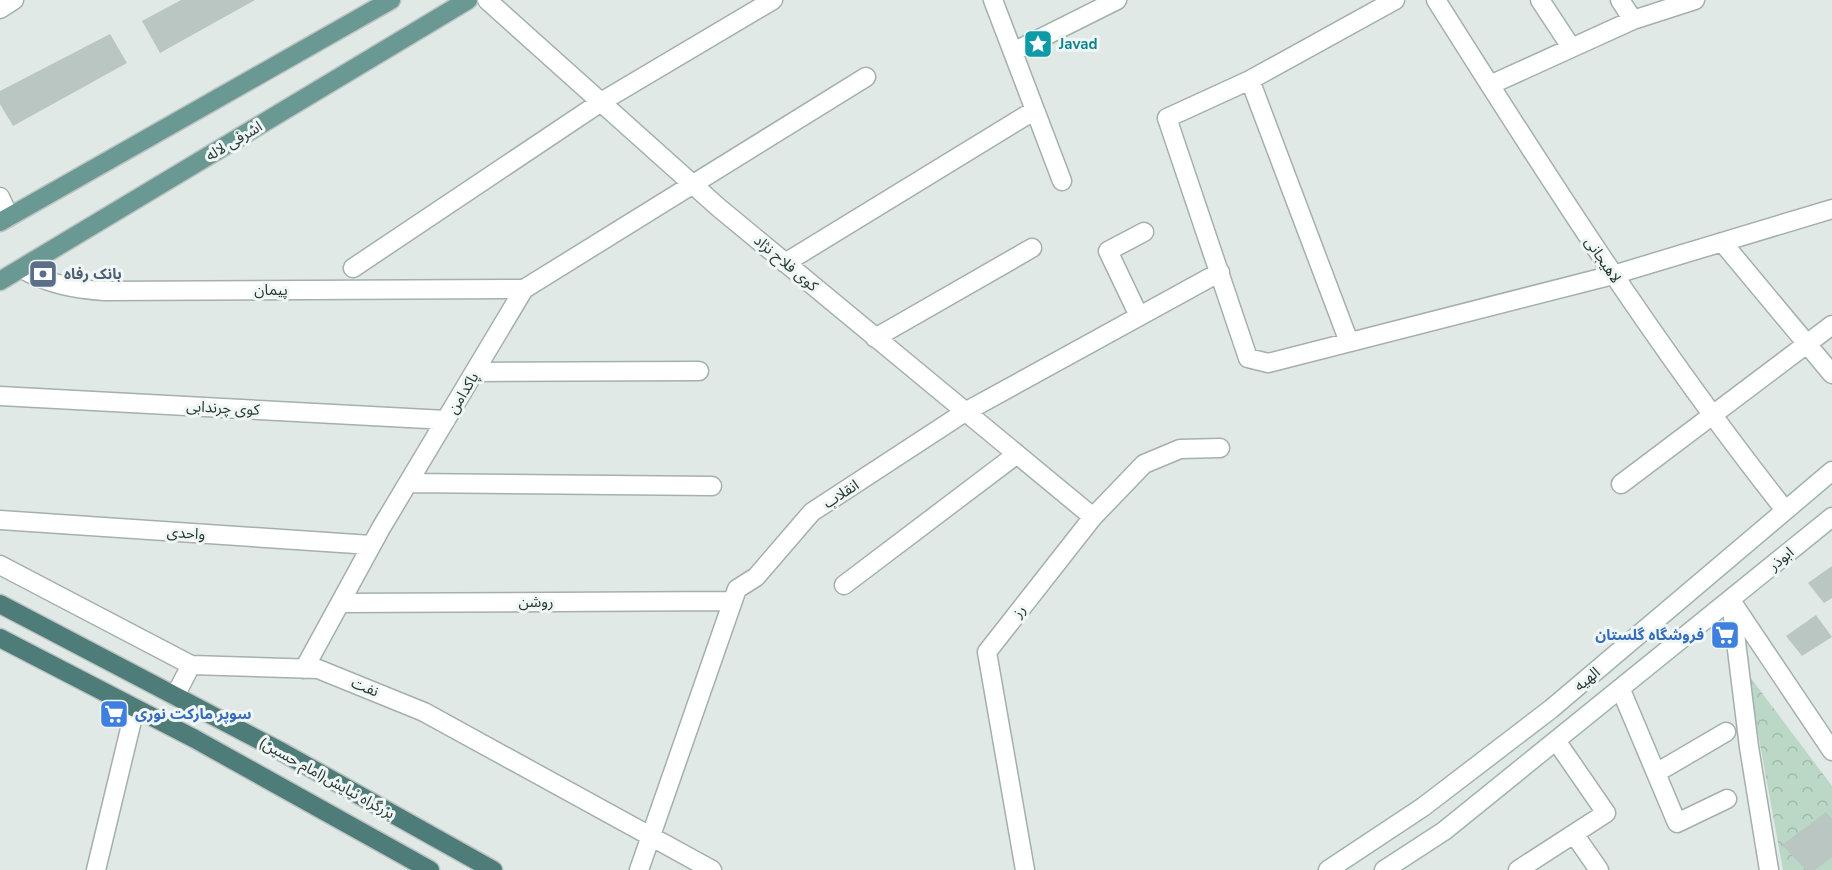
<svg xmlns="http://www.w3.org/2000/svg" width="1832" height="870" viewBox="0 0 1832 870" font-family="'Nunito Sans','Noto Sans Arabic',sans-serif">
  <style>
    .park { fill: url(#park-crowns) }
    .building { fill: #b9c6c2 }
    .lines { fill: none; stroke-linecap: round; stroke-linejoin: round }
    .minor-casing { stroke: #a4b0ad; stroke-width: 21 }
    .tertiary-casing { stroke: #a4b0ad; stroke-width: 21 }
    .secondary-casing { stroke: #a1b3af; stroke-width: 21 }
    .primary-casing { stroke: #bdc3c2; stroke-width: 21 }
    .trunk-casing { stroke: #bdc3c2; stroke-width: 21 }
    .minor { stroke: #fff; stroke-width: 18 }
    .tertiary { stroke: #fff; stroke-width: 18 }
    .secondary { stroke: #fff; stroke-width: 18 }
    .primary { stroke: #6a9993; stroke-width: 18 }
    .trunk { stroke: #4e7c78; stroke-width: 18 }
    .labels { text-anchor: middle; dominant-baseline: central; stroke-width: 6; stroke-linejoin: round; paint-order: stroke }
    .culture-label { font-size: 15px; font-weight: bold; fill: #0d838f; stroke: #f0f6f4; text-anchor: start }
    .street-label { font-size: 15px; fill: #233734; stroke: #f0f6f4 }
    .service-label { font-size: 15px; font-weight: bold; fill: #4e5e75; stroke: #f0f6f4; text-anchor: start }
    .shop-label { font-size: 15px; font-weight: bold; fill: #366cbe; stroke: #f0f6f4; text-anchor: end }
  </style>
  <defs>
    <pattern id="park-crowns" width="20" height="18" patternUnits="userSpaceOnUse" patternTransform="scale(1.5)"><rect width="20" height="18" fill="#bbd8c6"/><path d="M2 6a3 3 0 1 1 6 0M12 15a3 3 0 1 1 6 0" fill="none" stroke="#a0baab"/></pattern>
  </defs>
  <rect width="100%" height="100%" fill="#e0e9e6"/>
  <path class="park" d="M1747,673L1832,786V870H1783Z"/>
  <path class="building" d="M181,0H255L160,53L142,21Z
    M110,34L127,63L13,126L0,104V91Z
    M1832,566V598L1824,603L1808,583Z
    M1816,615L1832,637L1802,656L1786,636Z
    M1826,812L1832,819V857L1815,870H1806L1782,845Z"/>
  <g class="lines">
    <g class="minor-casing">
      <path id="minor" d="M487,0L718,207L1093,517
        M993,0L1062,181
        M1395,0L1250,80L1167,118L1248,358L1268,363L1613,275L1832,209
        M1540,0L1571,47
        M1620,0L1633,20
        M0,9L14,0
        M1013,52L1117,0
        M1250,80L1349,342
        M1490,85L1633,20L1695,0
        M1722,242L1832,374
        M785,263L1035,110
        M353,268L601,102L773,0
        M22,269C48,284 74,289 104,291L524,289
        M1139,316L1108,251L1144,232
        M875,338L1032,248
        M475,372L699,371
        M0,396L446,420
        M408,483L712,486
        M1621,484L1832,325
        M0,520L371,545
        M0,565L191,665L318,669L424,712L712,870
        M844,585L1017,454
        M1731,601L1749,747L1769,870
        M340,603L732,601
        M1734,605L1832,751
        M304,669L381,528L524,289L866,77
        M1621,690L1677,823L1727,799
        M175,696L191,665
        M1656,773L1726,732
        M1574,834L1599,870
        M96,870L135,708
        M639,870L737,589L756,577L812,512L965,412L1220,272
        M1025,870L987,652L1093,517L1144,464L1180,449L1220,448
        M1518,870L1606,813L1557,742"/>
    </g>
    <g class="tertiary-casing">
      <path id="tertiary" d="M1436,0C1547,176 1656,347 1785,510
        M0,197L9,217"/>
    </g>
    <g class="secondary-casing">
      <path id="secondary" d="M1328,870L1423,807L1551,709L1832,471
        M1384,870L1444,831L1832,517"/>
    </g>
    <g class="primary-casing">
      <path id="primary" d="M0,222L391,0
        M0,281L468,0"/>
    </g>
    <g class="trunk-casing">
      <path id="trunk" d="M0,604L282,752L493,870
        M0,638L195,739L430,870"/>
    </g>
    <use href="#minor" class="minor"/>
    <use href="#tertiary" class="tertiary"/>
    <use href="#secondary" class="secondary"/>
    <use href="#primary" class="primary"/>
    <use href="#trunk" class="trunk"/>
  </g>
  <defs>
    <g id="sight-square" transform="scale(1.5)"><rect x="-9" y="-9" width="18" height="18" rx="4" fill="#0f9aa8" stroke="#f0f6f4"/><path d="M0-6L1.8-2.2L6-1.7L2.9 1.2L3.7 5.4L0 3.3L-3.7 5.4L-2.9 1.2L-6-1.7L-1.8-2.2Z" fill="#fff"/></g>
    <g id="bank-square" transform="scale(1.5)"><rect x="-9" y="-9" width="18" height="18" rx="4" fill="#5c6f8a" stroke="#f0f6f4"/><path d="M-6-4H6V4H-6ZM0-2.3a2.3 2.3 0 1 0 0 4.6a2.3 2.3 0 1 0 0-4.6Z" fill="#fff"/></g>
    <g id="supermarket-square" transform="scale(1.5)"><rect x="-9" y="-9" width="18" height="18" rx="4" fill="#3f7fe0" stroke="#f0f6f4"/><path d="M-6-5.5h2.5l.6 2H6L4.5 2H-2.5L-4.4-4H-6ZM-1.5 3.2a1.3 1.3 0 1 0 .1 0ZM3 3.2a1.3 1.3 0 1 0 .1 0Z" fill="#fff"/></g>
  </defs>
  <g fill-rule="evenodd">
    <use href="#sight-square" x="1038" y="44"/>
    <use href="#bank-square" x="43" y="274"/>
    <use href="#supermarket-square" x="1725" y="635"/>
    <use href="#supermarket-square" x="114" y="714"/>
  </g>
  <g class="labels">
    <g class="culture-label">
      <text x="1059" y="44">Javad</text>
    </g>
    <g class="street-label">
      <text transform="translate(234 141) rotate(-31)">اشرفی لاله</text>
      <text transform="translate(1603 260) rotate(56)">لاهیجانی</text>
      <text transform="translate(786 263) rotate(40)">کوی فلاح نژاد</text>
      <text x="271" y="290">پیمان</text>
      <text transform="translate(463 393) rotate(-59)">پاکدامن</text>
      <text transform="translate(223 408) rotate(3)">کوی چرندابی</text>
      <text transform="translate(841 494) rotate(-33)">انقلاب</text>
      <text transform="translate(186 533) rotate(4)">واحدی</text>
      <text transform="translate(1781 559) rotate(-40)">ابوذر</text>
      <text x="536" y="602">روشن</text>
      <text transform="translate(1019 611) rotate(-52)">رز</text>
      <text transform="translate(1587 679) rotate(-40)">الهیه</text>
      <text transform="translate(365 687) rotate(22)">نفت</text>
      <text transform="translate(327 778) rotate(29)">بزرگراه نیایش(امام حسین)</text>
    </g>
    <g class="service-label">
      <text x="64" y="274">بانک رفاه</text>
    </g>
    <g class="shop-label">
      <text x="1704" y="635">فروشگاه گلستان</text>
      <text x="135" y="714" text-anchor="start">سوپر مارکت نوری</text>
    </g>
  </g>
</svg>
